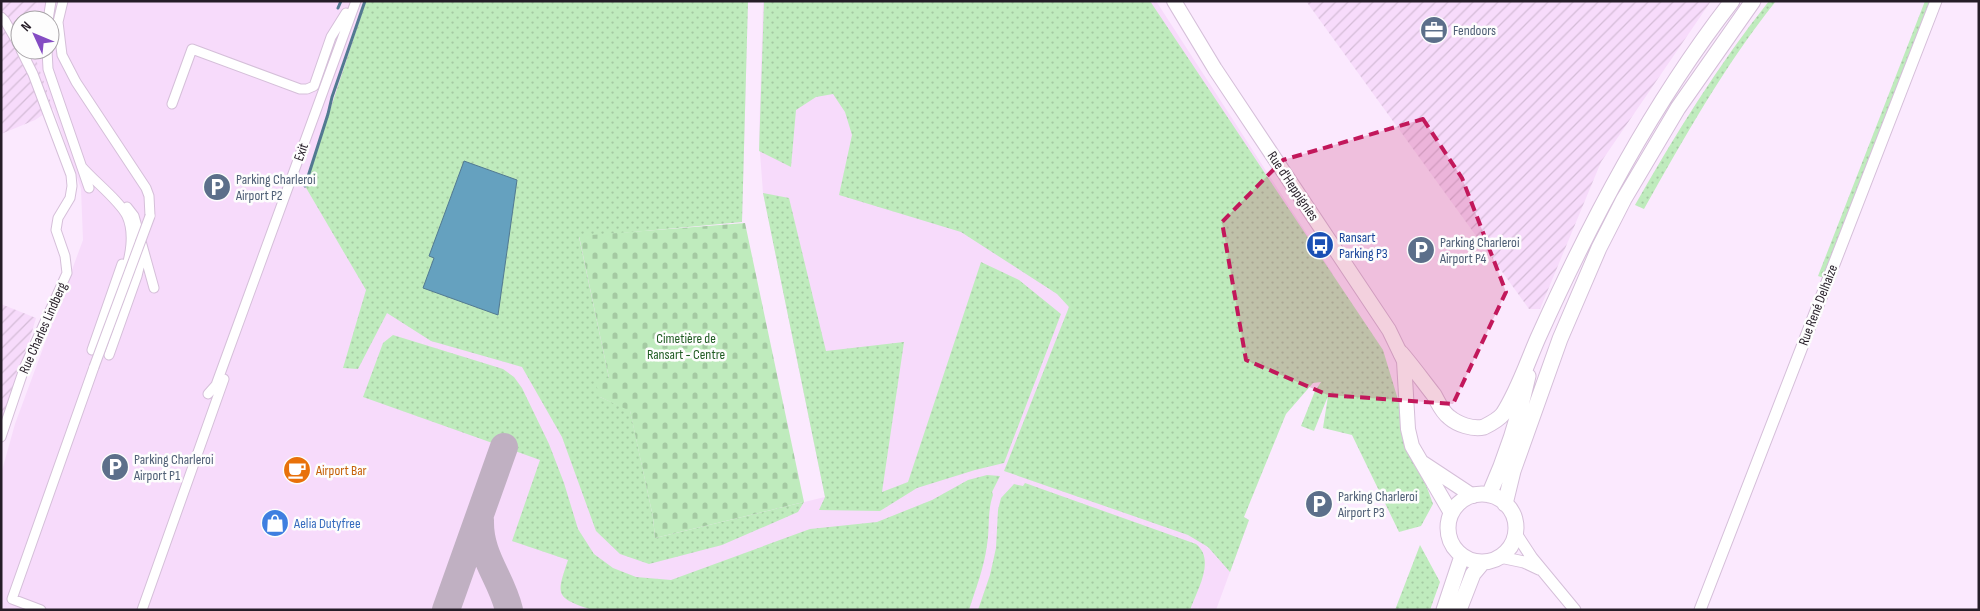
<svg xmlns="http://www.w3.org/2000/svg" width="1980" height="611" viewBox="0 0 1980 611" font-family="'Sofia Sans Condensed',sans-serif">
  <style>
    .industrial { fill: url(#industrial-furrows) }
    .built { fill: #f7dbfb }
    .grass { fill: url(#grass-dots) }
    .cemetery { fill: url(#cemetery-stones) }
    .water { fill: #65a1bf; stroke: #527991 }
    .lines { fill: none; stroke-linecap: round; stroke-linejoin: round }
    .stream { stroke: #527991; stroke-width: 3 }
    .taxiway { stroke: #c0b0c2; stroke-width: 28 }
    .minor-casing { stroke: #d5bfd9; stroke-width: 11 }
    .tertiary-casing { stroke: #d5bfd9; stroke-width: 13 }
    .primary-casing { stroke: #d5bfd9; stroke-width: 16 }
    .trunk-casing { stroke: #d5bfd9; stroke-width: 17 }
    .minor { stroke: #fff; stroke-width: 9 }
    .tertiary { stroke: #fff; stroke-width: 11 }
    .primary { stroke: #fff; stroke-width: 14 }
    .trunk { stroke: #fff; stroke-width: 15 }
    .minor-bridge-casing { stroke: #d5bfd9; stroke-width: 11; stroke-linecap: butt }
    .minor-bridge { stroke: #fff; stroke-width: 9 }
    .marked { fill: #c2185b; fill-opacity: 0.2; stroke: #c2185b; stroke-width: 4; stroke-dasharray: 10 6; stroke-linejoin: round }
    .labels { text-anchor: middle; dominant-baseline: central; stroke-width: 5; stroke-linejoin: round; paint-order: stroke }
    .service-label { font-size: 14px; fill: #4e5e75; stroke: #fdfdfd; text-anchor: start }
    .street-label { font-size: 14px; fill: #251d27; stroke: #fdfdfd }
    .transit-label { font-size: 14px; fill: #164399; stroke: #fdfdfd; text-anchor: start }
    .park-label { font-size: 14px; fill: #215c24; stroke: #fdfdfd }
    .food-label { font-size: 14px; fill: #c56008; stroke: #fdfdfd; text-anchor: start }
    .shop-label { font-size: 14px; fill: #366cbe; stroke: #fdfdfd; text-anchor: start }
  </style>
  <defs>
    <pattern id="industrial-furrows" width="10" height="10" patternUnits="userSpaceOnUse" patternTransform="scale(1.25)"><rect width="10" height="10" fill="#f7dbfb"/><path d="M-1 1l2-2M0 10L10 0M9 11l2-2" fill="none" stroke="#d4bcd7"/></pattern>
    <pattern id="grass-dots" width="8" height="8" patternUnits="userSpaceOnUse" patternTransform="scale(1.25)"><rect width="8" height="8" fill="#bfebbd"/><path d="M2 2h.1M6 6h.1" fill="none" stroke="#a4c9a2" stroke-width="1.8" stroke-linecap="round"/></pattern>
    <pattern id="cemetery-stones" width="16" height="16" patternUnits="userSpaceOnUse" patternTransform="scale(1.25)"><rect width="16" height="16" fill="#bfebbd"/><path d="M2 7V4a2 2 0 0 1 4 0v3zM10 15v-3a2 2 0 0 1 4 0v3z" fill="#a4c9a2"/></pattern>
  </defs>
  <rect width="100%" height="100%" fill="#fbe9fe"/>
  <path class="industrial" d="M1,1H38L35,20H20V50H33L53,108L35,120L1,134Z
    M1306,1H1711L1601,162L1540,309H1529Z
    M1,304L36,318L1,437Z"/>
  <path class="built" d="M38,1H748L742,222L579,236L630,410L653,517L655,538L825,497L763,193L759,139L763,1H1156L1333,274L1242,516L1249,520L1216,610H1V474L15,424L83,240L81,189L33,50H50V20H35Z"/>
  <path class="grass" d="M366,1H748L742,222L579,237L609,378L600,397L630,410L653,517L655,538L804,502L798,512L722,545L649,564L620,554L596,531L562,437L522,367L431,341L387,313L358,369L343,368L366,290L305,186Z
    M764,1H1150L1383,350L1412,446L1433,504L1421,526L1399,532L1352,435L1323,428L1328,396L1314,431L1301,426L1315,391L1321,382L1313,383L1286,414L1244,517L1249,520L1230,572L1208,547L1188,535L1004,471L1069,307L1057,294L961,232L839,195L852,135L845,112L833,94L816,97L796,110L791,167L759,151Z
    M1769,1H1776C1724,66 1684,138 1644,209L1635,205C1675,135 1718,65 1769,1Z
    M1925,1H1931L1824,278L1818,276Z
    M763,193L789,198L826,351L904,342L882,492L908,482L981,262L1019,280L1061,314L1004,463L975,470L917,488L880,511L819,510L825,497Z
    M393,335L503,369L514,377L522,388L549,444L564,483L578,529L594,554L613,568L636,577L671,580L810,529L877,522L932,500L968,480L987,475L1000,476L992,492L993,495C987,512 990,528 987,545C984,568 976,588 969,610H592C555,597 556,596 568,560L512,541L540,460L363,397L383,343Z
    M1025,483L1196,544C1216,560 1197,590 1190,610H978L990,575L996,548L998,510L1001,498L1014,484L1023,486Z
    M1420,545L1440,582L1430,610H1395Z"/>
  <path class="cemetery" d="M745,223L804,502L655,538L653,517L630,411L600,397L595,381L609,378L579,236Z"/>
  <path class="water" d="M464,161L517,180L498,315L423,288L434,258L429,256Z"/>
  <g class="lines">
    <path class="stream" d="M338,8L341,1
      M305,186L328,114L332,97L365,1"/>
    <path class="taxiway" d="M480,520C479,556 501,577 509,610
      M446,610L504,447"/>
    <g class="minor-casing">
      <path id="minor" d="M63,1L58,22L62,55L76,82L146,188L149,196L150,216
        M1,17L5,21L20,47
        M48,20L51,1
        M47,50L48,69L89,188
        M172,104L192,49L300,89H307L314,86L331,37L346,13
        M82,167C94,181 120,201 127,216C135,234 130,256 125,274
        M127,207L134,216L154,288
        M92,350L122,264
        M109,355L137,276L141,259
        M208,394L216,385L356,1
        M1,437L25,366L67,273L65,256L56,230L58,218L70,198L72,186L71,175L33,74L21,50
        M41,610L12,599L94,367
        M142,610L224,379"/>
    </g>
    <g class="tertiary-casing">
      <path id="tertiary" d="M1515,532L1532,558L1575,610
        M1500,557L1524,562L1539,569
        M1700,610L1936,1"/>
    </g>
    <g class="primary-casing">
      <path id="primary" d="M1174,1L1215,69L1389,330L1404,361L1408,429L1412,446L1451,513
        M1423,463L1473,496"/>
    </g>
    <g class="trunk-casing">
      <path id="trunk" d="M1401,353C1413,367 1423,381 1434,395C1438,402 1442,412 1449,417C1457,424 1473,430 1484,427C1490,424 1499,419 1503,414C1518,391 1527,363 1538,338C1591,220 1652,104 1732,1
        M1448 528a34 34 0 1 1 68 0a34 34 0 1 1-68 0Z
        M1489,495C1506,457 1519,417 1528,376
        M1505,504L1513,471L1560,339L1599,248L1624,199L1678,108L1753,1
        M1444,610L1462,556
        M1459,610L1473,574L1483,562"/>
    </g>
    <use href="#minor" class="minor"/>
    <use href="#tertiary" class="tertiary"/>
    <use href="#primary" class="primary"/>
    <use href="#trunk" class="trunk"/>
    <g class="minor-bridge-casing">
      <path id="minor-bridge" d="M94,367L150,216"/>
    </g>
    <use href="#minor-bridge" class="minor-bridge"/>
  </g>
  <path class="marked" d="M1423,119L1462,178L1506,292L1453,404L1328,395L1246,360L1222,222L1283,160Z"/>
  <defs>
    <g id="office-disc" transform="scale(1.4375)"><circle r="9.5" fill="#5c6f8a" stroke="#fdfdfd"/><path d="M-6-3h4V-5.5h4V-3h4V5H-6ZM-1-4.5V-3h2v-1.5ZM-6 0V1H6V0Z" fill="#fff"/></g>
    <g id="parking-disc" transform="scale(1.4375)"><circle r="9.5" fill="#5c6f8a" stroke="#fdfdfd"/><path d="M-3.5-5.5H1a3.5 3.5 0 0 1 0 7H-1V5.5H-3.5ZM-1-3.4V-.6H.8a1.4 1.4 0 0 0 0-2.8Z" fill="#fff"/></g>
    <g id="bus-disc" transform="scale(1.4375)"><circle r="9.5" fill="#1a4fb4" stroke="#fdfdfd"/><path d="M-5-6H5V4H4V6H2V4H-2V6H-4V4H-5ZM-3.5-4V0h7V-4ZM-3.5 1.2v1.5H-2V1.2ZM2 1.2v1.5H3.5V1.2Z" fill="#fff"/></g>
    <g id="cafe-disc" transform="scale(1.4375)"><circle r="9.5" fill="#e8710a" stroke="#fdfdfd"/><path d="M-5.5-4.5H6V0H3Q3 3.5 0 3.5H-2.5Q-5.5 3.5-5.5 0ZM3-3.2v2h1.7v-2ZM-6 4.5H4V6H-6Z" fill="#fff"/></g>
    <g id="shop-disc" transform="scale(1.4375)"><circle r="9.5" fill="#3f7fe0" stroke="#fdfdfd"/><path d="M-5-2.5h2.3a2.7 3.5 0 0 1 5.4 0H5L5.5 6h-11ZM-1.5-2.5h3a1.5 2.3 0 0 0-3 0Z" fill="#fff"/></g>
  </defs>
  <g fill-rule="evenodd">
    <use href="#office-disc" x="1434" y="30"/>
    <use href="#parking-disc" x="217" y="187"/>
    <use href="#bus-disc" x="1320" y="245"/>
    <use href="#parking-disc" x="1421" y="250"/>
    <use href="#parking-disc" x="115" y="467"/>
    <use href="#cafe-disc" x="297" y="470"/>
    <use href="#parking-disc" x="1319" y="504"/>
    <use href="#shop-disc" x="275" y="523"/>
  </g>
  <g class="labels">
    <g class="service-label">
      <text x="1453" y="30">Fendoors</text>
      <text x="236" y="179">Parking Charleroi<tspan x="236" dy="16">Airport P2</tspan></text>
      <text x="1440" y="242">Parking Charleroi<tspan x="1440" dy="16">Airport P4</tspan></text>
      <text x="134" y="459">Parking Charleroi<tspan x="134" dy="16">Airport P1</tspan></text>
      <text x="1338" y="496">Parking Charleroi<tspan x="1338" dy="16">Airport P3</tspan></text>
    </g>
    <g class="street-label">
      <text transform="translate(301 152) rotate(-70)">Exit</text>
      <text transform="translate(1293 186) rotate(56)">Rue d'Heppignies</text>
      <text transform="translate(1818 305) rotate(-69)">Rue René Delhaize</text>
      <text transform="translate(43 328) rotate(-66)">Rue Charles Lindberg</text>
    </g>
    <g class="transit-label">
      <text x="1339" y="237">Ransart<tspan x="1339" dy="16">Parking P3</tspan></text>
    </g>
    <g class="park-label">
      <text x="686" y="338">Cimetière de<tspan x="686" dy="16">Ransart - Centre</tspan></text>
    </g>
    <g class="food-label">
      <text x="316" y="470">Airport Bar</text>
    </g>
    <g class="shop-label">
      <text x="294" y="523">Aelia Dutyfree</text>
    </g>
  </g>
  <rect width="1980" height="611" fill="none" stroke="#251d27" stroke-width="5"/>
  <g transform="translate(35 35) rotate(314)"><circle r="24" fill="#fdfdfd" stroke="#a7a3a7"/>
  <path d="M0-4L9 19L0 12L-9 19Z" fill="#844cc3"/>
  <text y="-8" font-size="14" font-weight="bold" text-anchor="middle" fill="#251d27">N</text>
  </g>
</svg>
